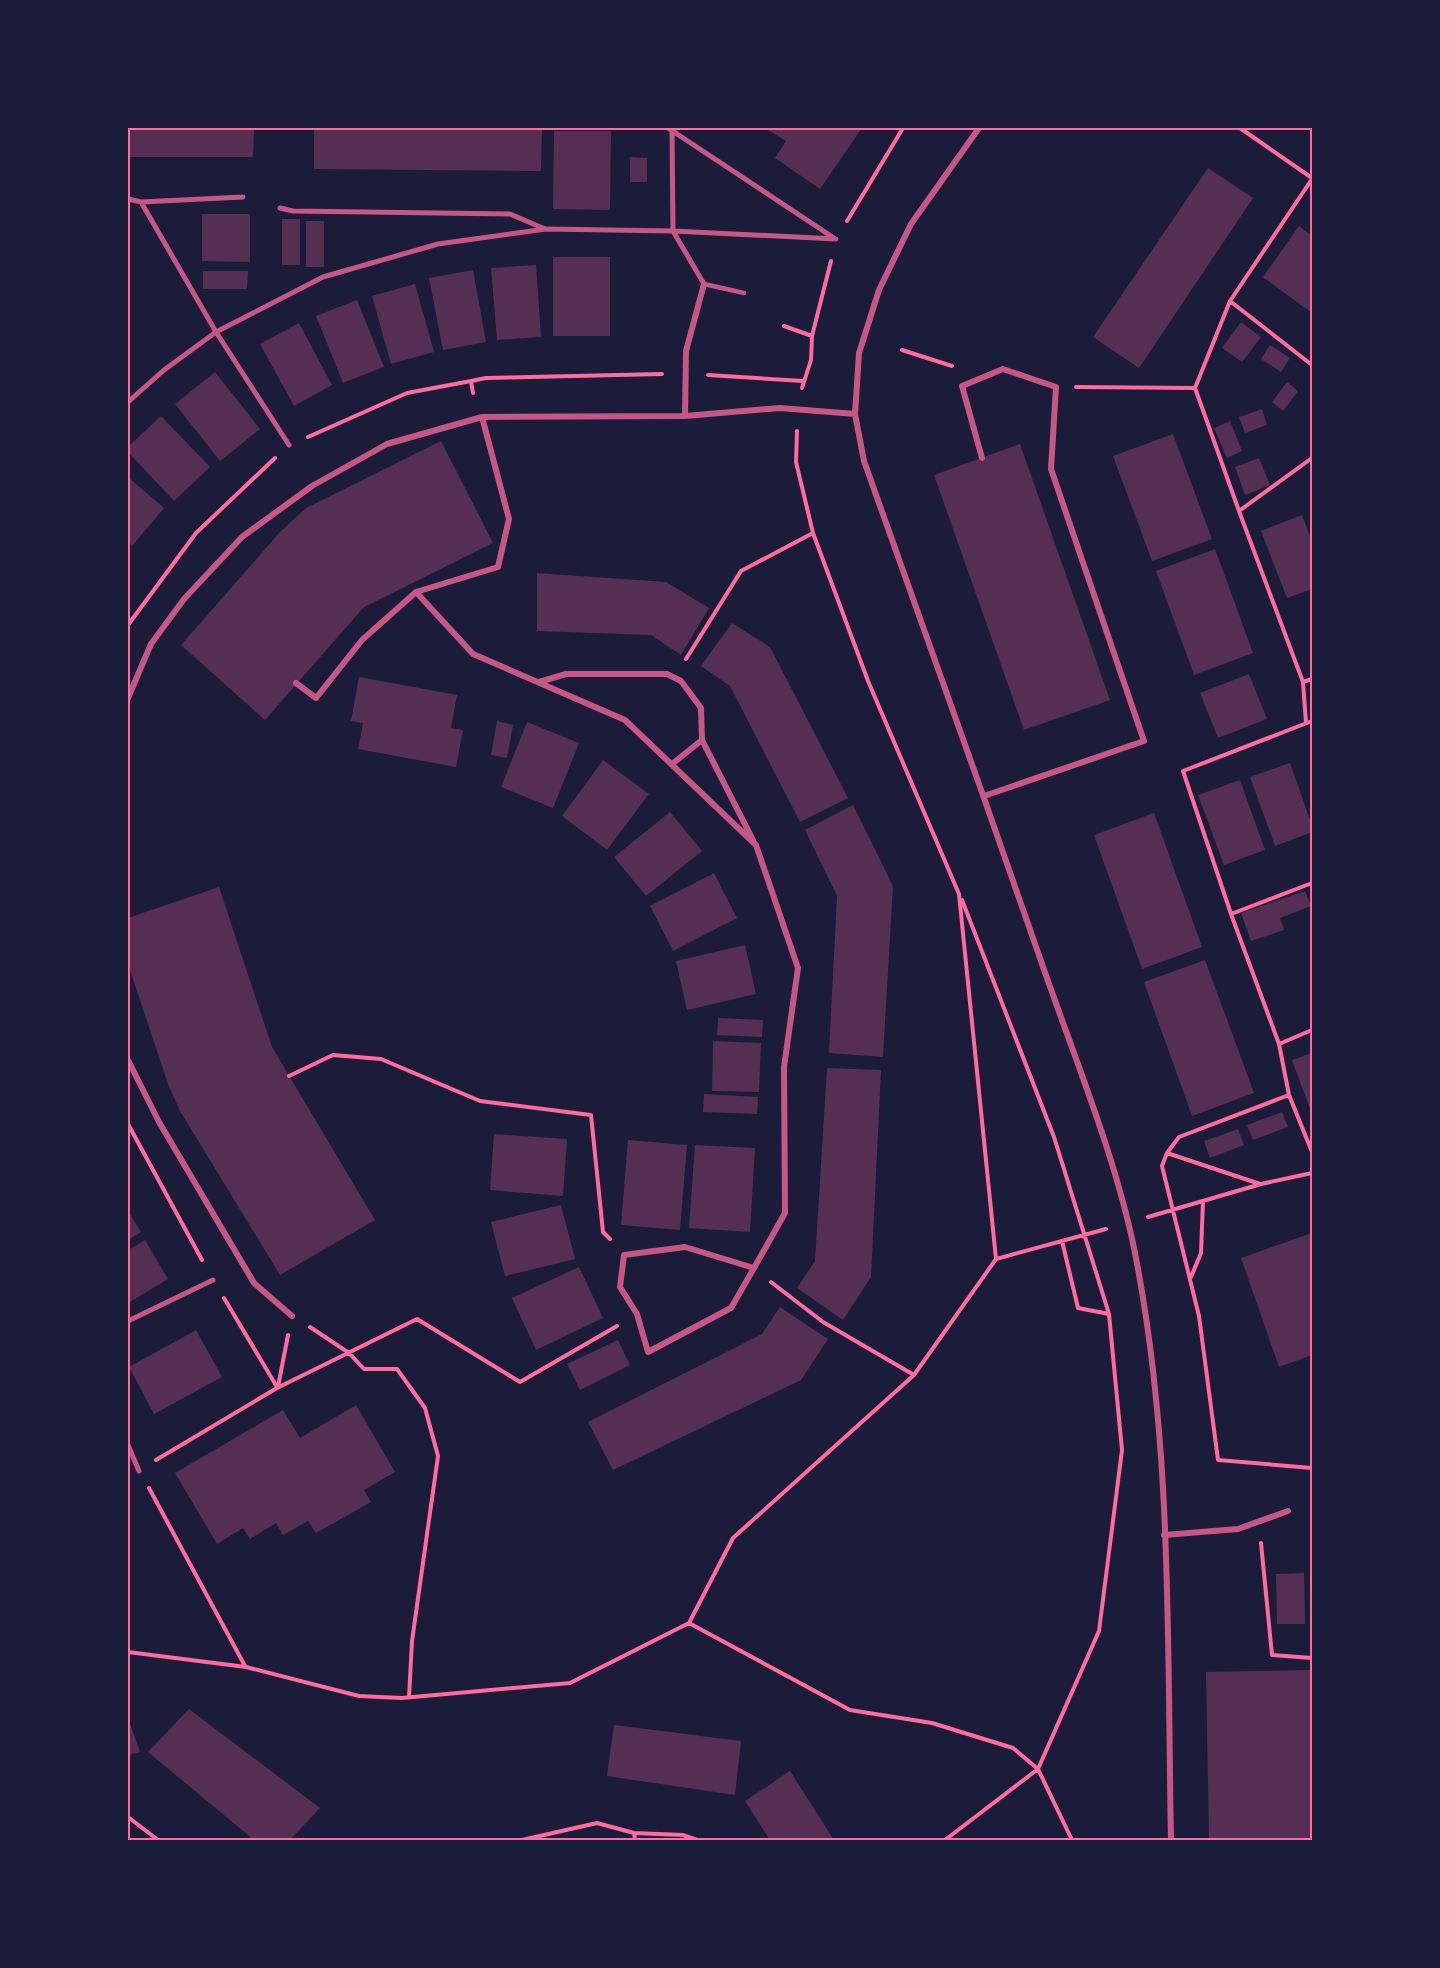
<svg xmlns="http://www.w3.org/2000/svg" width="1440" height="1968" viewBox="0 0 1440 1968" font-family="'Work Sans',sans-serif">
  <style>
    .building { fill: #542f53 }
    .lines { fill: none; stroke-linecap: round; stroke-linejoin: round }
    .path { stroke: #ff6b9d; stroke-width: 4 }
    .service { stroke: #c65784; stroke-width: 4.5 }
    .pedestrian { stroke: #c65784; stroke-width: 5 }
    .minor { stroke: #c65784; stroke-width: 6 }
    .neatline { fill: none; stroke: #ff6b9d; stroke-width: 2 }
  </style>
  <rect width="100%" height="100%" fill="#1b1b3a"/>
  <path class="building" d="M128,128H254L253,157H128Z
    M314,128H542L541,171L314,169Z
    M765,128H862L820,189L775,158L786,141Z
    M554,131H611L610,210L553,209Z
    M630,157L647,158V182H630Z
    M1208,168L1253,198L1139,368L1093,337Z
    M202,214H250V262L202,261Z
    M282,219H300V265H282Z
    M306,221H324V267H306Z
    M1299,226L1312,236V313L1263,277Z
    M553,257H610V336H553Z
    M536,265L541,337L497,340L491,268Z
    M473,270L486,342L443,350L429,278Z
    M203,271H248L247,289H203Z
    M415,284L434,352L391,364L372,296Z
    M357,300L384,367L343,383L316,316Z
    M1241,322L1261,337L1242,362L1222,348Z
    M299,323L332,385L294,406L260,344Z
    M1270,345L1290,358L1281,372L1261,359Z
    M215,372L260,429L220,461L175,404Z
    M1287,382L1298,391L1283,411L1272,402Z
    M1262,409L1267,425L1245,433L1239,417Z
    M161,416L210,467L174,501L128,452V447Z
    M1230,421L1242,451L1227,458L1214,428Z
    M1173,434L1212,539L1152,561L1113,456Z
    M441,441L493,543L364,607L265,720L181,645L280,532L306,508Z
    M1020,444L1110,700L1024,730L934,475Z
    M1259,458L1270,485L1245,495L1235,467Z
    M128,477L164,508L132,546L128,542Z
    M1302,515L1312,542V589L1287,598L1261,531Z
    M1215,549L1253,653L1194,675L1156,571Z
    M537,573L666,582L709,608L681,655L651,635L537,631Z
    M732,623L770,647L848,798L800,822L730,686L701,666Z
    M1249,674L1267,719L1218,738L1200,693Z
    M359,677L457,695L451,728L463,730L456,767L358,749L363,723L351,721Z
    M497,721L513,725L507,758L491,755Z
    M527,722L579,743L553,808L501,787Z
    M603,760L649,794L607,850L562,816Z
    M1290,763L1312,825V832L1275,846L1250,777Z
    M1240,780L1265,850L1224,865L1198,795Z
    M853,805L893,886L883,1057L829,1053L837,896L805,830Z
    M670,812L702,851L646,896L614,857Z
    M1154,813L1202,947L1142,969L1094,835Z
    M714,873L737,918L673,951L650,906Z
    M219,887L272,1047L375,1220L280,1275L180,1111L168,1084L128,964V918Z
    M1305,891L1311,906L1280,918L1284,930L1251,941L1241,913Z
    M745,945L756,994L687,1010L676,961Z
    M1205,960L1254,1093L1192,1116L1144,982Z
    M718,1018L763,1020L762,1037L717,1035Z
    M713,1041L761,1043L759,1092L712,1091Z
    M1312,1053V1114L1292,1060Z
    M827,1068L881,1070L871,1277L843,1320L797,1288L815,1261Z
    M704,1094L758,1097L757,1114L703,1112Z
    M1282,1112L1288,1127L1253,1140L1247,1125Z
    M1238,1129L1244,1145L1210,1158L1204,1141Z
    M494,1134L567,1139L563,1196L490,1190Z
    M628,1140L687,1145L680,1230L621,1225Z
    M695,1145L755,1148L750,1232L689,1228Z
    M561,1205L575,1259L505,1276L491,1222Z
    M128,1211L141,1232L128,1240Z
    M1312,1233V1355L1279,1367L1241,1258Z
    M145,1240L168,1279L128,1303V1250Z
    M579,1267L603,1318L536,1350L512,1298Z
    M780,1307L828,1339L801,1380L613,1470L588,1422L762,1334Z
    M196,1330L222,1377L154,1414L129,1367Z
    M618,1340L630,1365L580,1390L567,1364Z
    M356,1405L395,1472L364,1490L371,1502L316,1533L308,1521L283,1535L276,1523L250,1539L243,1528L217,1544L175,1473L283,1410L300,1438Z
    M1304,1573L1305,1624H1277L1276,1574Z
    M1312,1670V1840H1209L1206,1672Z
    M189,1709L320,1808L290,1840H254L148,1752Z
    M128,1718L140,1752L128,1755Z
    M614,1725L741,1741L735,1795L607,1776Z
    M790,1771L834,1840H770L745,1801Z"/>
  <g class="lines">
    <path class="path" d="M1240,128L1312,178
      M1312,179L1230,301L1195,388L1239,511L1312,458
      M847,221L903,128
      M1230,301L1312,365
      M784,326L812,336
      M902,350L952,366
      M708,375L803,381
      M471,381L486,378L662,374
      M1076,387L1195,388
      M802,388L811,360L812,336L831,261
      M797,431L796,462L813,533L868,681L959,894L996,1259
      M308,437L407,393L471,381L473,393
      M1239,511L1303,682L1312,679
      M128,625L196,533L275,458
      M686,659L741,571L813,533
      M1303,682L1306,723
      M1312,883L1231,914L1279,1044L1312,1030
      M1231,914L1183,771L1312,721
      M1279,1044L1289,1095L1312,1152
      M289,1076L333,1055L381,1059L480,1101L591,1115L603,1232L610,1239
      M128,1124L202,1260
      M1167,1153L1162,1166L1199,1316L1218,1460L1312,1468
      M1260,1184L1167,1153L1179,1137L1289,1095
      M1148,1217L1261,1184L1312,1173
      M1062,1241L1078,1308L1109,1314
      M1191,1277L1201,1253L1203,1201
      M771,1282L823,1322L914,1375
      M224,1298L277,1387
      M310,1327L349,1353L364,1369H397L425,1408L438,1456L412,1641L409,1697
      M278,1387L288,1335
      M156,1460L277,1388L417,1319L520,1382L617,1326
      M149,1488L245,1666
      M1261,1543L1272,1655L1312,1658
      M689,1623L850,1710L932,1723L1013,1748L1038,1769L1072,1840
      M128,1652L246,1667L359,1696L402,1698L570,1683L689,1623L733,1538L914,1375L996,1259L1106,1229
      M128,1817L158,1840
      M634,1833L683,1835L697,1840
      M522,1840L597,1823L634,1833L635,1840
      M945,1840L1038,1769L1099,1631L1122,1450L1109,1314L1054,1137L962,900"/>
    <path class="service" d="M704,284L744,293"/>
    <path class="pedestrian" d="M668,128L834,238
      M672,130L673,231L704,284
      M128,199L141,202L243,197
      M141,202L216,332L289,445
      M280,208L293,211L510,214L545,229
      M128,402L164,370L216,332L323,277L438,244L546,229L673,231L836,239
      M128,1321L213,1280
      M128,1445L139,1471"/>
    <path class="minor" d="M979,128L911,224L879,290L859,353L855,414L864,461C924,628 983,794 1041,961C1073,1054 1114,1152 1134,1248C1173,1442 1167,1643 1171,1840
      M685,416L686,351L704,284
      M982,458L962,386L1003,369L1056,387L1051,469L1144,741L984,796
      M416,592L473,654L625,720L756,845L798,968L784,1067L785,1213L754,1268L685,1247L624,1255L620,1287L637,1314L648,1352L731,1308L754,1268
      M539,682L566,674H667L681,681L701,708L702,740
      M296,683L316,698L362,640L416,592L498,567L509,519L482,417
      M128,698L151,644L184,599L242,537L312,486L387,444L482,417L685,416L780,408L855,414
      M672,764L702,740L753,840
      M128,1060L159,1122L254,1283L292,1316
      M1164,1535L1238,1529L1288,1511"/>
  </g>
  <rect width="1440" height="1968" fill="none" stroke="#1b1b3a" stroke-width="258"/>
  <rect x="129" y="129" width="1182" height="1710" class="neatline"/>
</svg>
